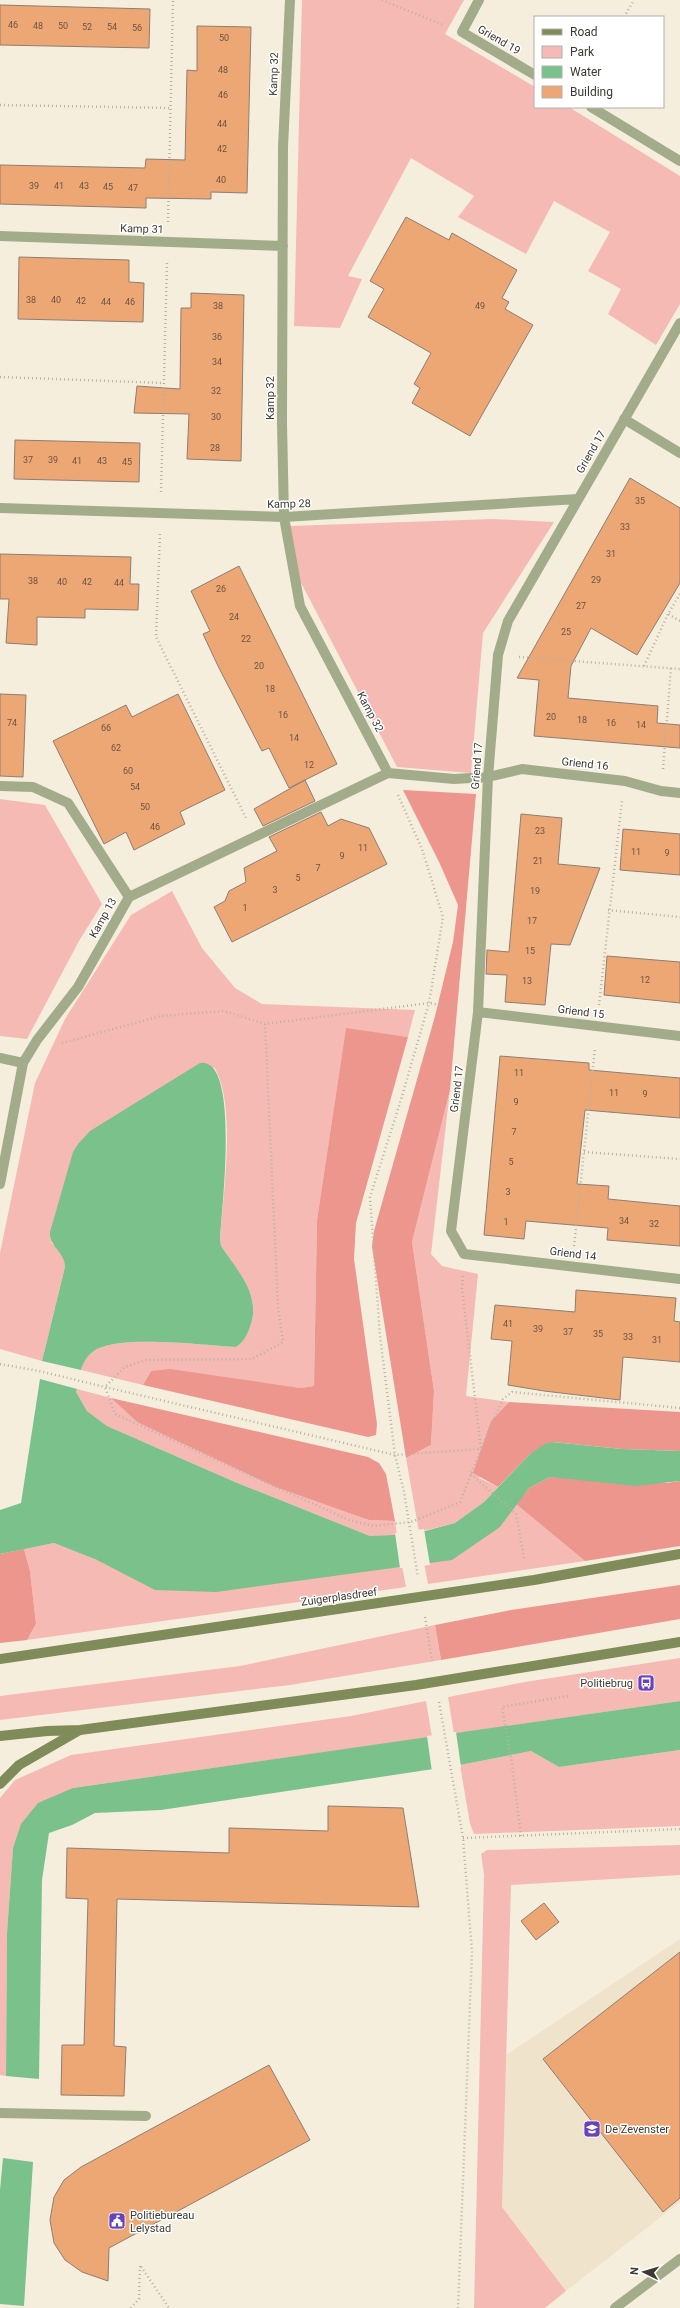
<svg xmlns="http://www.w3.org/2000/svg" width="680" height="2308" viewBox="0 0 680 2308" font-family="Roboto,sans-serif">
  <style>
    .built { fill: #efe4cb }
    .green { fill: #f6bab4 }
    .forest { fill: #ed968e }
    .water { fill: #7ac18b }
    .pier { fill: #f6eedc }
    .building { fill: #eda774; stroke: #8d7e73 }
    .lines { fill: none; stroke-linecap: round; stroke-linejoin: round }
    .path { stroke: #b8b2a3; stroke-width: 2.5; stroke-dasharray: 1 3; stroke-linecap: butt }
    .lane { stroke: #a3ac8a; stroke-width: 10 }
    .street { stroke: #a3ac8a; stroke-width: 10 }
    .secondary { stroke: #7f8b59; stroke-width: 10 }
    .labels { text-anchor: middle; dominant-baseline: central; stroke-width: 3; stroke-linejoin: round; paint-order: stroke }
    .number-label { font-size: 9px; fill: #695543 }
    .street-label { font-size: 11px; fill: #3d3a33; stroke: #fff }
    .poi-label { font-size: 11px; fill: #3d3a33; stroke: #fff; text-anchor: start }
  </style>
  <rect width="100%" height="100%" fill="#f6eedc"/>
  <path class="built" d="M680,1939V2202L566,2291L502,2207L506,2055Z"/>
  <path class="green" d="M302,0H464L445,34L535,87V107H569L680,176V304L656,345L608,314L621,289L588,271L610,232L554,201L526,254L458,217L474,196L411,158L348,276L362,279L340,328L294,326Z
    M492,519L554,522L483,633L471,773L397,767L297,575L290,526Z
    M0,799L45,805L102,904L79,941L27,1039L0,1036Z
    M172,891L202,948L235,988L262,1004L415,1010L408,1037L346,1029L317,1220L314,1386L300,1388L151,1371L143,1385L81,1370C84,1361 88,1354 97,1349C126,1335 202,1345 236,1347C244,1342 247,1335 250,1327C262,1295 237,1270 221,1246L220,1239C223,1195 237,1104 214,1067L51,1242L64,1256L65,1267L42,1361L0,1349V1253L35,1083L65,1019L131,915Z
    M450,1090L431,1254L442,1266L478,1274L466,1396L509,1402L491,1421L479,1478L498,1487L484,1502L455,1523L419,1532L406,1458L431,1445L434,1391L412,1242Z
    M77,1389L111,1398L137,1422L369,1520L395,1521L397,1535L370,1536L235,1482L107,1426L87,1411L76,1392Z
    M516,1504L585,1561L428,1584L424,1563L500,1527Z
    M54,1543L97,1560L371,1569L402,1566L406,1587L27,1640L36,1624L30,1571L24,1549Z
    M435,1625L441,1660L290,1685L0,1720V1696L240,1666Z
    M680,1658V1701L454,1734L448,1697L525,1682Z
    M426,1701L432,1737L73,1788L13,1848L7,1933L6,2076L0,2075V1798L15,1780L71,1755L351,1716Z
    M680,1750V1826L474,1834L470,1824L460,1765L531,1751L559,1767Z
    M680,1845V1875L511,1885L502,2207L566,2291L545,2308H474L484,1875L481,1854L487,1850Z"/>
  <path class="forest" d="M403,790L476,794L450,1090L412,1242L434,1391L431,1445L406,1458L372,1247L374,1231L435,1016L453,942L458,905L440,864Z
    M346,1028L408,1037L356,1223L354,1259L377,1424L376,1435L368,1437L143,1385L151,1371L170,1369L300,1388L314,1386L317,1220Z
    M111,1398L368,1457L379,1463L386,1474L395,1521L369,1520L276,1487L137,1422Z
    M509,1402L680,1412V1451L622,1449L553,1442L529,1455L498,1487L473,1473L491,1421Z
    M550,1477L667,1483L680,1481V1546L585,1561L516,1504L529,1488Z
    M24,1549L30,1571L36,1624L27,1640L0,1643V1554Z
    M680,1585V1619L441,1660L435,1625L511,1610Z"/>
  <path class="water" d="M200,1063C241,1056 221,1214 220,1239L221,1246C237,1270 262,1295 250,1327C247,1335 244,1342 236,1347C202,1345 126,1335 97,1349C88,1354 84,1361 81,1370L42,1361L65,1267C65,1252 49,1247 50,1232L73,1152L78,1144L90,1131Z
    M40,1379L77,1389L76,1392L87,1411L107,1426L235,1482L370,1536L414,1534L455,1523L484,1502L529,1455L543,1445L552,1442L622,1449L680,1451V1481L636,1486L550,1477L529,1488L500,1527L452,1560L216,1592L155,1590L97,1560L54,1543L0,1554V1510L21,1503Z
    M680,1701V1750L559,1767L531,1751L460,1765L161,1810L95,1813L72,1825L49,1833L42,1880L39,2079L6,2076L7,1933L13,1848L21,1824L38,1803L73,1788Z
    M3,2158L33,2162L24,2306L0,2304V2190Z"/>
  <path class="pier" d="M424,1529L430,1565L400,1568L395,1533Z
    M456,1732L461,1767L432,1772L427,1736Z"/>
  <path class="building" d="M0,5L150,9L149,48L0,45Z
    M197,26L251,27L247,193L211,192V199L146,198V208L0,204V165L145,168L146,159L185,160L187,70L197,71Z
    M406,217L449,240L452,233L517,270L502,298L509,302L505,309L533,325L470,436L412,403L420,388L414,384L431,353L368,317L384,289L370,281Z
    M19,257L129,260V282L144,283L143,322L18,319Z
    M191,293L244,295L241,461L187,459L189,414L134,413L137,386L180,389L181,308H191Z
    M15,440L140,443L139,482L14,479Z
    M630,478L680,508V583L637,655L591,628L571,666L568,698L658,706L657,723L680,725V748L534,736L539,680L517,678Z
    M0,554L131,557L130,584H139L138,610L85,609V618L37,617V645L6,643L9,599H0Z
    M239,566L337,764L289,788L269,748L262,751L219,668L203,634L210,631L191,591Z
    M0,694L26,695L23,777L0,776Z
    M178,694L225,790L180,812L185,824L134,850L126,832L104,844L53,741L126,705L132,717Z
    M305,780L315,801L263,826L254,809Z
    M321,812L328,826L341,819L369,828L387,864L232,942L214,907L225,901L229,891L246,882L244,868L277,851L269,837Z
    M521,814L562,818L558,864L600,868L570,945L551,944L545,1005L505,1002L507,975L486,974L487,950L509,952Z
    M623,829L680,834V875L620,870Z
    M607,956L680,962V1003L604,995Z
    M500,1056L589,1063V1070L680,1078V1118L585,1110L577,1184L609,1186L608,1199L680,1206V1246L607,1240L608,1228L526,1221L524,1239L484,1235Z
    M576,1290L676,1298L674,1321L680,1322V1362L623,1357L620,1400L544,1391L508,1385L512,1341L491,1339L495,1305L575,1312Z
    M328,1806L403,1808L419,1907L117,1899L114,2046L126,2047L124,2096L61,2095L62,2045H84L88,1899L66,1898L67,1848L229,1853V1828L328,1831Z
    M544,1903L559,1922L536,1940L521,1921Z
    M680,1952V2198L663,2212L543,2059Z
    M269,2065L310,2140L109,2248L108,2281L82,2272L65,2260L54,2243L50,2220L54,2197L64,2180L81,2167Z"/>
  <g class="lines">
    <path class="path" d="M382,0L443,25
      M624,17L634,0
      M0,105L170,108
      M168,222L173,0
      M0,377L164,383
      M161,492L167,263
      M160,534L156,637L246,818
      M680,594L668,614L680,621
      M519,657L680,669
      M644,666L668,614
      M663,769L671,668
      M398,795L422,849L443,917L429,1003L400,1103L370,1197L380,1336L395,1455L404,1492L418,1577
      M608,910L680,917
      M599,1005L622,801
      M62,1043L161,1016L224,1011L265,1024L429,1003L458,1008
      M584,1152L680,1159
      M574,1246L595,1048
      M463,1276L462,1288L481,1449L503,1399L512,1392L680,1408
      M0,1364L39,1371L105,1387L395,1455L481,1449L460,1502L411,1522L373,1526L349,1520L115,1414L105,1387L125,1367L146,1360L252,1359L283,1342L278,1307L265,1024
      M471,1474L516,1514L524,1558
      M425,1617L432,1661
      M439,1702L463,1838L472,1952L458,2308
      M521,1836L512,1764L502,1707L568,1696
      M463,1838L680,1829
      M131,2308L139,2299L140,2265L169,2308"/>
    <path class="lane" d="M0,2113L146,2116"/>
    <path class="street" d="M290,0L283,147L282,423L284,517L300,606L388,773
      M479,0L462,32L535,75
      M591,107L680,161
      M0,236L283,246
      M680,323L508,621L498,655L488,777L478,1012L451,1231L464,1254L680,1279
      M624,419L680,453
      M0,508L284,517L578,499
      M0,786L33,787L68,803L129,897L78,987L37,1040L23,1063L0,1184
      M129,897L388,773L454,779L488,777L522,769L625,781L661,791L680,793
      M478,1012L680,1036
      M0,1058L23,1063
      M615,2308L680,2259"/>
    <path class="secondary" d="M0,1659L534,1580L680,1554
      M0,1736L47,1731L80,1730L416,1685L680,1642
      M0,1784L19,1765L78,1731"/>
  </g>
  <defs>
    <g id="bus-square" transform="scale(0.9)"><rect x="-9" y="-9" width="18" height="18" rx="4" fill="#6744bc" stroke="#fff"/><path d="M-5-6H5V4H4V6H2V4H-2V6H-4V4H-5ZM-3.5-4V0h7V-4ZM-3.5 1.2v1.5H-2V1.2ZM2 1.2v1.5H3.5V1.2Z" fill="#fff"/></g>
    <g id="school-square" transform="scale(0.9)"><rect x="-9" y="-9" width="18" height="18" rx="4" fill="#6744bc" stroke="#fff"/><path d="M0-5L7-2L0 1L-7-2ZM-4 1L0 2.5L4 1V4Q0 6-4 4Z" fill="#fff"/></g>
    <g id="civic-square" transform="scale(0.9)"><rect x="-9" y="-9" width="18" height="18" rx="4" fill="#6744bc" stroke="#fff"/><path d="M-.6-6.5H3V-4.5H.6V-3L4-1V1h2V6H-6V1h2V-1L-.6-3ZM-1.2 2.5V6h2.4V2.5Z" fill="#fff"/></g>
  </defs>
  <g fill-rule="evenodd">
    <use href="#bus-square" x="646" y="1683"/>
    <use href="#school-square" x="592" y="2129"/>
    <use href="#civic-square" x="117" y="2221"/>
  </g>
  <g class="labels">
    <g class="number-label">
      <text x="13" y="25">46</text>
      <text x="38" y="26">48</text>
      <text x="63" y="26">50</text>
      <text x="87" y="27">52</text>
      <text x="112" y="27">54</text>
      <text x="137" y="28">56</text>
      <text x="224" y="38">50</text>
      <text x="223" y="70">48</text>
      <text x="223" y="95">46</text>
      <text x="222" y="124">44</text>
      <text x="222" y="149">42</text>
      <text x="221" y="180">40</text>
      <text x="34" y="186">39</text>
      <text x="59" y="186">41</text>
      <text x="84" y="186">43</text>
      <text x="108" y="187">45</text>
      <text x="133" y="188">47</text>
      <text x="31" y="300">38</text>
      <text x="56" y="300">40</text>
      <text x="81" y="301">42</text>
      <text x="106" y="302">44</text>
      <text x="130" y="302">46</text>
      <text x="218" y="306">38</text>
      <text x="480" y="306">49</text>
      <text x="217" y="337">36</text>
      <text x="217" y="362">34</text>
      <text x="216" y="391">32</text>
      <text x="216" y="417">30</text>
      <text x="215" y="448">28</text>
      <text x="28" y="460">37</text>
      <text x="53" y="460">39</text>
      <text x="77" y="461">41</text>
      <text x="102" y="461">43</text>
      <text x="127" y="462">45</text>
      <text x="640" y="501">35</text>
      <text x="625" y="527">33</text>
      <text x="611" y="554">31</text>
      <text x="596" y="580">29</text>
      <text x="33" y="581">38</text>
      <text x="62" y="582">40</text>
      <text x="87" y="582">42</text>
      <text x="119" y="583">44</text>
      <text x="221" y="589">26</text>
      <text x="581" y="606">27</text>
      <text x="234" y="617">24</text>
      <text x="566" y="632">25</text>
      <text x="246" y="639">22</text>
      <text x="259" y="666">20</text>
      <text x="270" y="689">18</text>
      <text x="283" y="715">16</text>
      <text x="551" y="717">20</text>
      <text x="582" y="720">18</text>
      <text x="12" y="723">74</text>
      <text x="611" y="723">16</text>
      <text x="641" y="725">14</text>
      <text x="106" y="728">66</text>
      <text x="294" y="738">14</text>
      <text x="116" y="748">62</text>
      <text x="309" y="765">12</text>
      <text x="128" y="771">60</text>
      <text x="135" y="787">54</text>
      <text x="145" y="807">50</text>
      <text x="155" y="827">46</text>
      <text x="540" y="831">23</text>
      <text x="363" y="848">11</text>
      <text x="636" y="852">11</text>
      <text x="667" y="853">9</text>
      <text x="342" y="856">9</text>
      <text x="538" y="861">21</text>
      <text x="318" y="868">7</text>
      <text x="298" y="878">5</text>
      <text x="275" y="890">3</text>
      <text x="535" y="891">19</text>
      <text x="245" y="908">1</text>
      <text x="532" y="921">17</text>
      <text x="530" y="951">15</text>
      <text x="645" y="980">12</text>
      <text x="527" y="981">13</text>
      <text x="519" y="1073">11</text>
      <text x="614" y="1093">11</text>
      <text x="645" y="1094">9</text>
      <text x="516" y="1102">9</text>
      <text x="514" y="1132">7</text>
      <text x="511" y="1162">5</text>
      <text x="508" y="1192">3</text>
      <text x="624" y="1221">34</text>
      <text x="506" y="1222">1</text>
      <text x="654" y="1224">32</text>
      <text x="508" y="1324">41</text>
      <text x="538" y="1329">39</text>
      <text x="568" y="1332">37</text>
      <text x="598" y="1334">35</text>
      <text x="628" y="1337">33</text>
      <text x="657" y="1340">31</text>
    </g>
    <g class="street-label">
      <text transform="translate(499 40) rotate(30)">Griend 19</text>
      <text transform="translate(274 74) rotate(-88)">Kamp 32</text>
      <text transform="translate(142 229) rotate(2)">Kamp 31</text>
      <text transform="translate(270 398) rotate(-90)">Kamp 32</text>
      <text transform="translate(591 452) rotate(-60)">Griend 17</text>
      <text transform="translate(289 504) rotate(-1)">Kamp 28</text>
      <text transform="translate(370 712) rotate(62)">Kamp 32</text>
      <text transform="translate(585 764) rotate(6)">Griend 16</text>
      <text transform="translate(477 766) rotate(-86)">Griend 17</text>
      <text transform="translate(103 918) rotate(-61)">Kamp 13</text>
      <text transform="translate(581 1012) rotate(7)">Griend 15</text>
      <text transform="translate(457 1089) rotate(-83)">Griend 17</text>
      <text transform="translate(573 1254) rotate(7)">Griend 14</text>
      <text transform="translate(339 1597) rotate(-8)">Zuigerplasdreef</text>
    </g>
    <g class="poi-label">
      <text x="633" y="1683" text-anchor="end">Politiebrug</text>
      <text x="605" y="2129">De Zevenster</text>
      <text x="130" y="2215">Politiebureau<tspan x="130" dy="13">Lelystad</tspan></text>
    </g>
  </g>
  <rect x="534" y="16" width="130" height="92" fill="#ffffff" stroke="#b1b0ad"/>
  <rect x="542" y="29" width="20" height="6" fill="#7f8b59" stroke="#b1b0ad"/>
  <text x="570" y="36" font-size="12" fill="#3d3a33">Road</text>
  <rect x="542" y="46" width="20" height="12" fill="#f6bab4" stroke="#b1b0ad"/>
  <text x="570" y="56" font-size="12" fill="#3d3a33">Park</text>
  <rect x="542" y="66" width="20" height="12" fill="#7ac18b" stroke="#b1b0ad"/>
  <text x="570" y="76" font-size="12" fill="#3d3a33">Water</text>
  <rect x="542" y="86" width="20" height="12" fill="#eda774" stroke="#b1b0ad"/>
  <text x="570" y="96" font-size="12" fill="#3d3a33">Building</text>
  <g transform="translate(644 2272) rotate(275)" stroke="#ffffff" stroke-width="3" paint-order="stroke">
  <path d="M0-3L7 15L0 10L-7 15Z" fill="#3d3a33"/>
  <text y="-6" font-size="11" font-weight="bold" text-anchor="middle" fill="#3d3a33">N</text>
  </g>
</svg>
